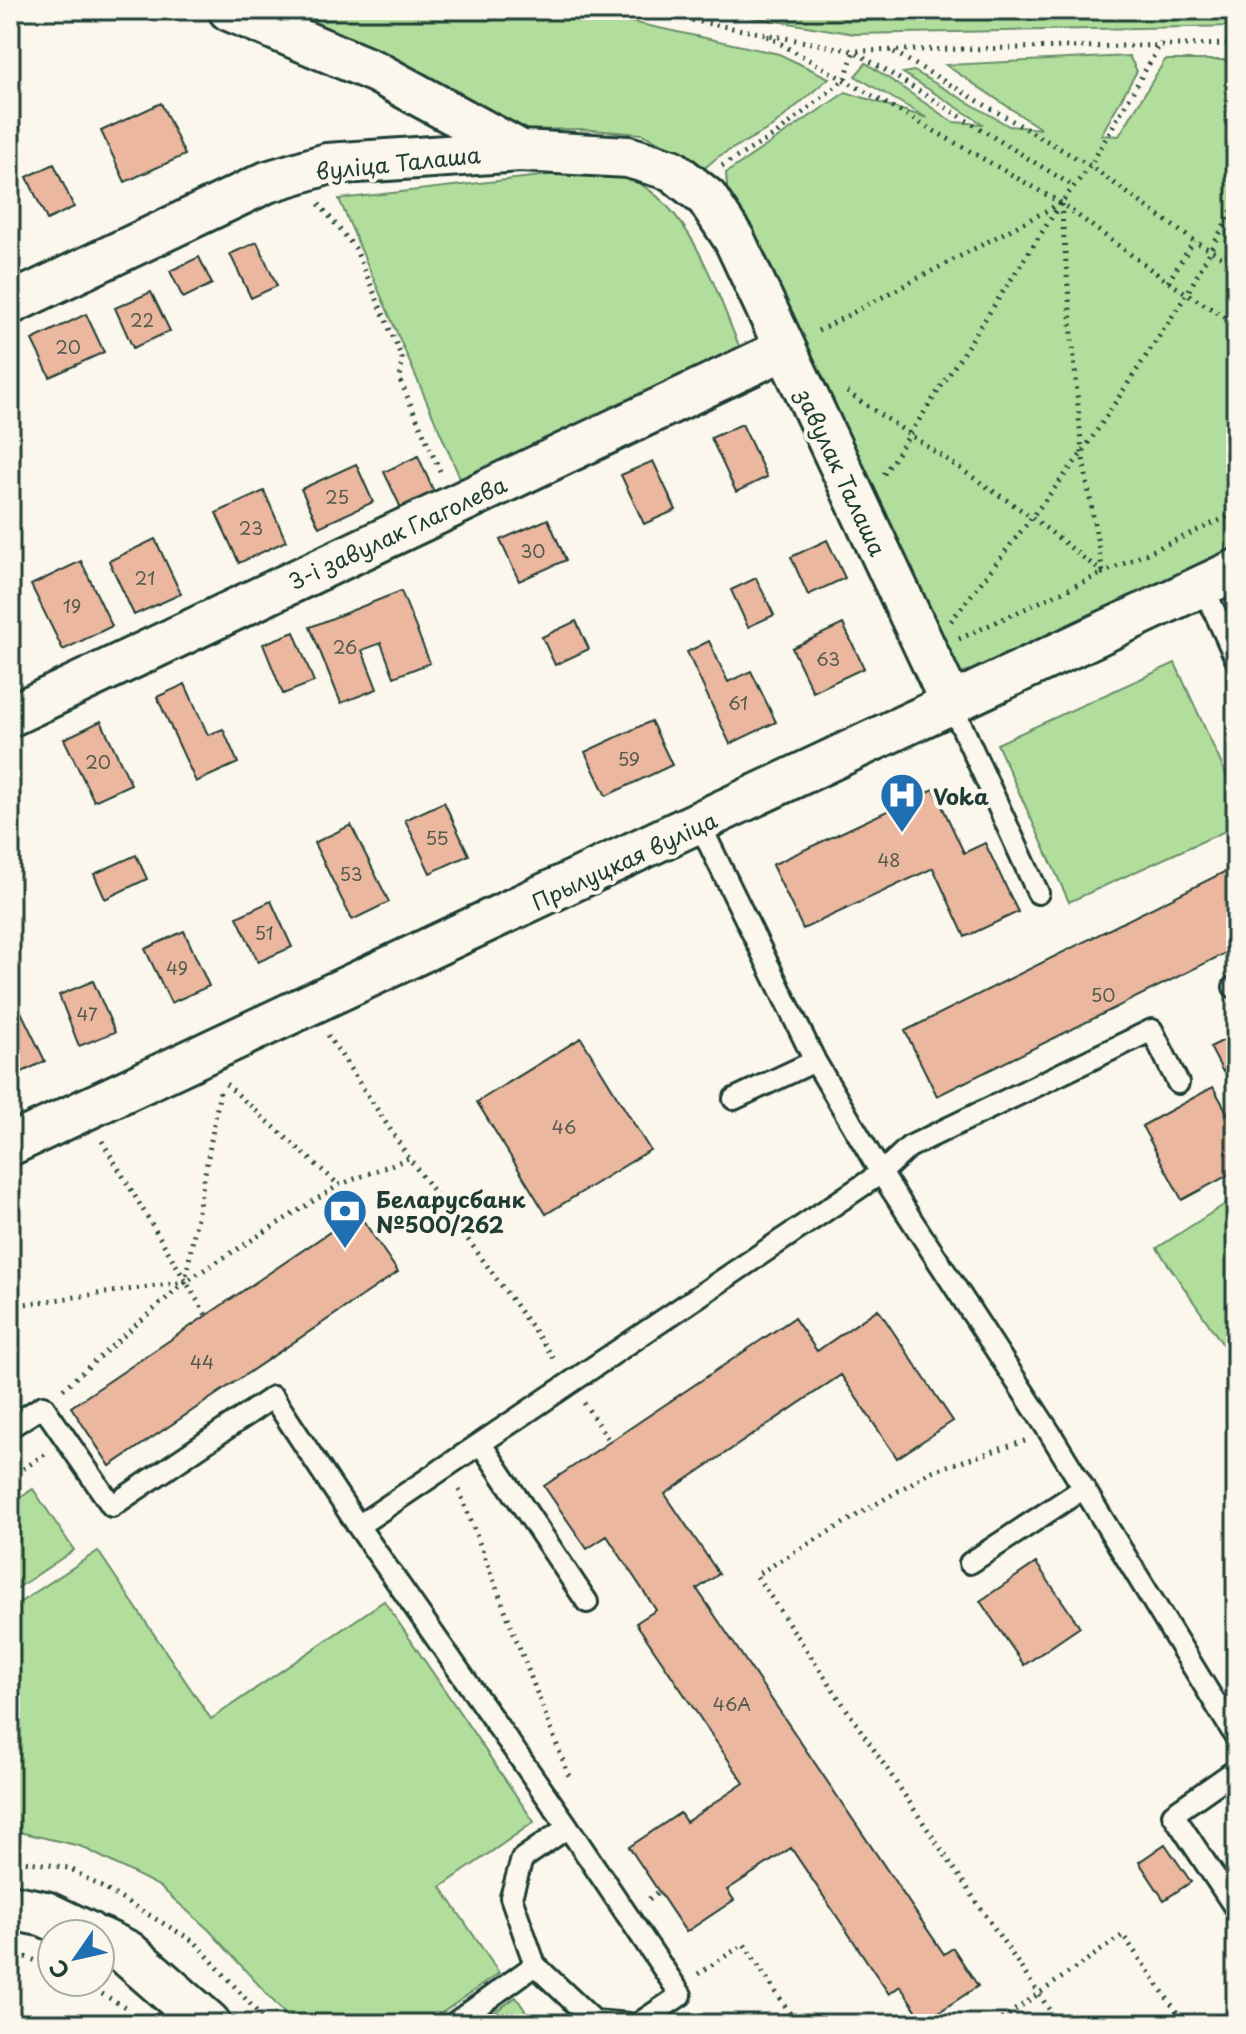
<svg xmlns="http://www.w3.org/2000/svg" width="1246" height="2034" viewBox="0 0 1246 2034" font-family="'Playpen Sans',sans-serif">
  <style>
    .green { fill: #b2de9d; stroke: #688e68; stroke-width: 2 }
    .building { fill: #ebb79e; stroke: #1f3d34; stroke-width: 2 }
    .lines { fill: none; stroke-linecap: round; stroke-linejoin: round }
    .service-casing { stroke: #1f3d34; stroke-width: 26 }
    .minor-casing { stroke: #1f3d34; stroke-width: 46 }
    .tertiary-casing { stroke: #1f3d34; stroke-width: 50 }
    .path { stroke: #1f3d34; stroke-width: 5; stroke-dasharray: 2 6; stroke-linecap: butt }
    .service { stroke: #fbf7ec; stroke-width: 20 }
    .minor { stroke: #fbf7ec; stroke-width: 40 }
    .tertiary { stroke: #fbf7ec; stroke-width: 44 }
    .labels { text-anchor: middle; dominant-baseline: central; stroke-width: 8; stroke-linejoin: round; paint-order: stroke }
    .number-label { font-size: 18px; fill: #525c4e }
    .street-label { font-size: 22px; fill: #1f3d34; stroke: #fbf7ec }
    .poi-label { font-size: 22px; font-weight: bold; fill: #1f3d34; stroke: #fbf7ec; text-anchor: start }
  </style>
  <rect width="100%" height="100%" fill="#fbf7ec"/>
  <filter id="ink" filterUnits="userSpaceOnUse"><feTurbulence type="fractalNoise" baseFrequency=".0125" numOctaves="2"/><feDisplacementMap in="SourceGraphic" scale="16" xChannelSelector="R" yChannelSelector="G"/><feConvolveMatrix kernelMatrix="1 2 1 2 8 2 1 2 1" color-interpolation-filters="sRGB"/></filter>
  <g filter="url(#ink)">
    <path class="green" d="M257,10H576L779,54L829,78L772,127L719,156L700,172L680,152L642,134L580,129L513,130Z
      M708,10H1236V26L855,34Z
      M1129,56L1137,71L1101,135L1119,136L1165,60H1236V561L960,685L728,201L726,173L846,92L927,118L855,76L866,63L953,122L983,124L903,73L914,71L1009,126L1041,129L946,65Z
      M585,171C597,172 612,171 622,175C693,202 715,292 743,355L463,485L339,199Z
      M1175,663L1236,796V826L1069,902L997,744Z
      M1236,1197V1364L1157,1248Z
      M33,1489L74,1550L10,1593V1504Z
      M98,1551L211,1719L384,1601L534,1822L441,1887L499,1973L426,2024H294L209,1930L159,1886L80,1846L10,1830V1609Z
      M516,1997L534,2024H478Z"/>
    <path class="building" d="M161,103L185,155L125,182L101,131Z
      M54,164L74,207L47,220L27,177Z
      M257,242L277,286L251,298L230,254Z
      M199,257L212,284L183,298L170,271Z
      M151,292L170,331L133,348L115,308Z
      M86,314L104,352L50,377L32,340Z
      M742,424L767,477L736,492L711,438Z
      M418,456L434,492L401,508L384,472Z
      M653,461L676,510L644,524L621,475Z
      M356,464L373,502L319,527L301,489Z
      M264,491L286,541L239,563L216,513Z
      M548,519L566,560L519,581L500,540Z
      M155,539L181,594L134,615L109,561Z
      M827,540L845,578L808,595L791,557Z
      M81,561L112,626L63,650L31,585Z
      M756,578L774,615L748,627L731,590Z
      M401,591L430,663L394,677L381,643L362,650L377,689L341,703L310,627Z
      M576,621L589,649L555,665L542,637Z
      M843,624L864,668L813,692L792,648Z
      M294,632L314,682L283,694L263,644Z
      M709,641L728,682L751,671L776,722L730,744L687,652Z
      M185,684L208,735L223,729L238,763L196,782L157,697Z
      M101,721L131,784L94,801L64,739Z
      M651,721L672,765L606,796L585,752Z
      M934,789L964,853L985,843L1018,912L965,937L933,868L803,929L772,865Z
      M444,802L469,855L430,873L405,820Z
      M351,825L389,902L352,920L314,843Z
      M136,855L147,879L105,899L94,874Z
      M1236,866V948L937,1096L905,1031Z
      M271,901L292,947L258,962L237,917Z
      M184,931L209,986L171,1003L145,949Z
      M93,981L115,1032L79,1046L59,995Z
      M10,989L45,1061L10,1078Z
      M1236,1034V1065L1223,1072L1210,1047Z
      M581,1038L650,1150L546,1214L477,1102Z
      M1213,1087L1236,1128V1171L1182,1200L1142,1126Z
      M358,1213L398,1272L110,1466L71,1407Z
      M878,1309L953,1421L897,1458L841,1375L665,1494L719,1574L697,1589L944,1954L953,1948L978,1986L924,2022L900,1986L889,1994L791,1848L727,1890L734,1900L686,1932L629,1847L680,1813L686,1822L744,1783L636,1623L656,1610L607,1536L587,1549L544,1486L794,1318L817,1351Z
      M1036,1563L1080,1627L1024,1665L980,1601Z
      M1165,1844L1191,1882L1164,1900L1139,1862Z"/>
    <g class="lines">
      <g class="service-casing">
        <path id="service" d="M1203,586L1236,659
          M951,703L1038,893
          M1234,987L1236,986
          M1178,1083L1152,1030L909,1147L881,1173L1050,1433L1236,1737
          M734,1099L815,1061
          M10,1427L43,1406L112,1506L273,1397L358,1526L881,1173L815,1061L700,825
          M481,1444L587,1602
          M358,1526L568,1827
          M970,1563L1084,1488
          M1236,1770L1173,1814L1236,1909
          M453,2024L535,1965
          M629,2024L594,2021L535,1965L511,1897L522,1859L568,1827L681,1995L638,2024"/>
      </g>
      <g class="minor-casing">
        <path id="minor" d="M229,10L376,72L521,151
          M10,304L267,182L327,164L521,151L628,157L672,170L707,198L734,239L951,703
          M10,716L785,349
          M10,1145L1236,570"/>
      </g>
      <g class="tertiary-casing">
        <path id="tertiary" d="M10,1907L45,1914L87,1934
          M100,1940L127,1953L208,2024"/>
      </g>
      <path class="path" d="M637,10L854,51L1236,44
        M767,36L1061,203L1168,282L1236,324
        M894,52L1090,166L1194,241L1236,265
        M722,166L775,135L845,79L854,51L1073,186
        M319,204L355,248L402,358L400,380L440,471
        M1168,282L1194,241
        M818,331L1061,203
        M847,392L1033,518L1103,573L1236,513
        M884,474L1061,203L1090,166L1161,43
        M951,621L1082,453L1187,294L1236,203
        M959,639L1103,573L1082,453L1061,203
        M328,1035L409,1158L556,1361
        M226,1084L339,1185
        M102,1141L206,1315
        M10,1306L185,1282L221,1086
        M63,1389L185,1282L339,1185L409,1158
        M584,1403L610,1442
        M1025,1441L932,1471L756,1575L1059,2024
        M10,1478L45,1454
        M459,1490L570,1779
        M10,1859L69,1868L195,1942L268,2024
        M649,1899L659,1891
        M10,1952L52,1966
        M698,1974L744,1944L797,2024
        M81,1982L125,2007
        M995,2024L1123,1935L1185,2024"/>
      <use href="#service" class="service"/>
      <use href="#minor" class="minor"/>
      <use href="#tertiary" class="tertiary"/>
    </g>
  </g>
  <defs>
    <g id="hospital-pin" transform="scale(2.3)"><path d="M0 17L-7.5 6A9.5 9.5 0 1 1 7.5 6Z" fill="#1f6fb2" stroke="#fbf7ec"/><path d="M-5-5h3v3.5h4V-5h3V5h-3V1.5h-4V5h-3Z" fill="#fff"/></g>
    <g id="bank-pin" transform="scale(2.3)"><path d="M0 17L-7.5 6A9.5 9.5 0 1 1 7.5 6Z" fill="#1f6fb2" stroke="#fbf7ec"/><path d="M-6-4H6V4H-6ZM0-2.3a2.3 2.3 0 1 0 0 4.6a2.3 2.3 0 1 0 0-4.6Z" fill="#fff"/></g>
  </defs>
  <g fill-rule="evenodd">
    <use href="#hospital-pin" x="902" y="795"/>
    <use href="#bank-pin" x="345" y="1211"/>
  </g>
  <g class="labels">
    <g class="number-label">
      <text x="142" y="319">22</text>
      <text x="68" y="346">20</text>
      <text x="337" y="496">25</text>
      <text x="251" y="527">23</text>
      <text x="533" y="550">30</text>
      <text x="145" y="577">21</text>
      <text x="72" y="605">19</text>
      <text x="345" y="646">26</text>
      <text x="828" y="658">63</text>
      <text x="738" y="702">61</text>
      <text x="629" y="758">59</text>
      <text x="98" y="761">20</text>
      <text x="437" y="837">55</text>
      <text x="889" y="859">48</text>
      <text x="351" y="873">53</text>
      <text x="264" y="932">51</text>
      <text x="177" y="967">49</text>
      <text x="1103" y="994">50</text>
      <text x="87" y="1013">47</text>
      <text x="564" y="1126">46</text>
      <text x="202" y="1361">44</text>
      <text x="732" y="1703">46А</text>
    </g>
    <g class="street-label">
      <text transform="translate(398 162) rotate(-6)">вуліца Талаша</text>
      <text transform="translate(842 472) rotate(65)">завулак Талаша</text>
      <text transform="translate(397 532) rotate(-25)">3-і завулак Глаголева</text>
      <text transform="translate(624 860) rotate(-25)">Прылуцкая вуліца</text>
    </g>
    <g class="poi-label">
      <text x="933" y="795">Voka</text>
      <text x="376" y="1198">Беларусбанк<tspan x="376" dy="25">№500/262</tspan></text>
    </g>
  </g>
  <rect width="1246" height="2034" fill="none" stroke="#fbf7ec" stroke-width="40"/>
  <rect x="20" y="20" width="1206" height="1994" fill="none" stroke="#1f3d34" stroke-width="3" filter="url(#ink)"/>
  <g transform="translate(76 1958) rotate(236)"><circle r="38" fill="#fbf7ec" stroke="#a3ada2" stroke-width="2"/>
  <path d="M0-6L14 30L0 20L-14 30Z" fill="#1f6fb2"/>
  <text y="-12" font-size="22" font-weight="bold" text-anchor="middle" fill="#1f3d34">С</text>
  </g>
</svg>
